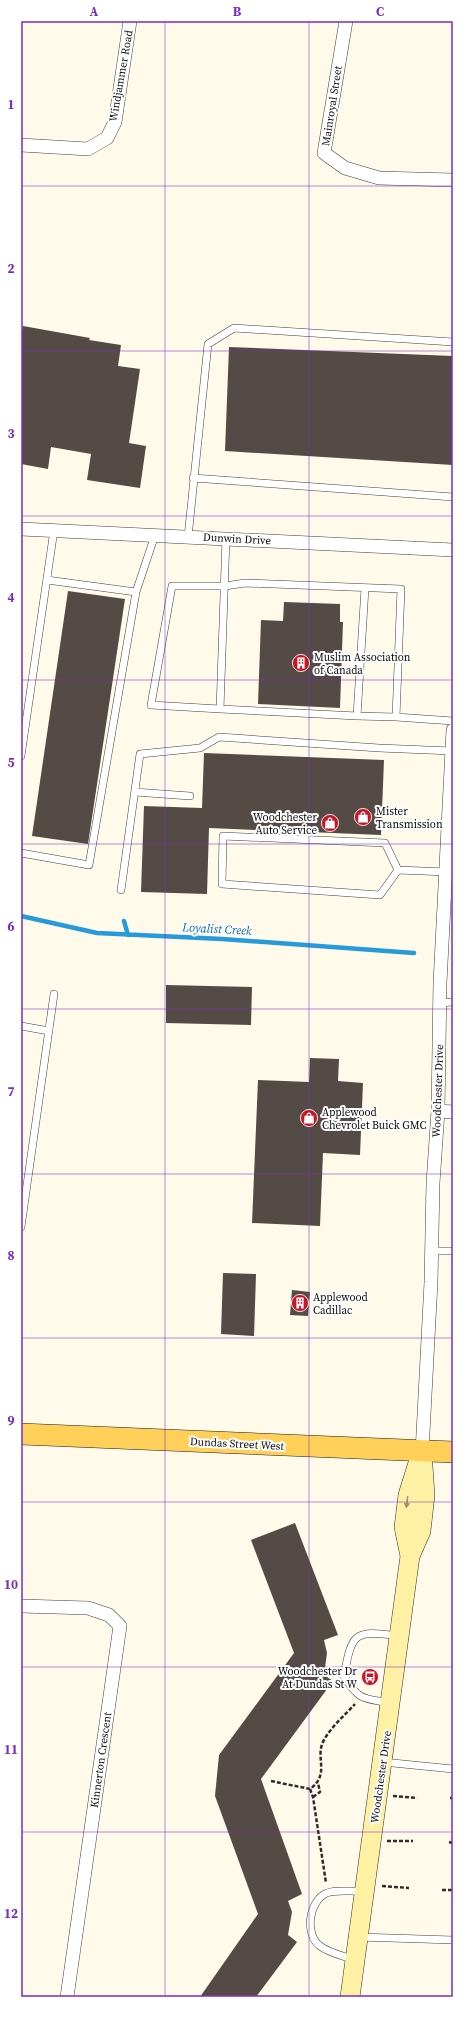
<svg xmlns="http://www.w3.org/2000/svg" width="474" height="2018" viewBox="0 0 474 2018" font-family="'Source Serif 4',serif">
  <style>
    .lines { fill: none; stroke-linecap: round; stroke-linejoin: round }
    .stream { stroke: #269adb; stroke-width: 4.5 }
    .building { fill: #554b46 }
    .lane-casing { stroke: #3e3e3e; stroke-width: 8 }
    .street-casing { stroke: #3e3e3e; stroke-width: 14 }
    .secondary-casing { stroke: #2d2d2d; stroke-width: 20 }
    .primary-casing { stroke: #1c1c1c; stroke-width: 22 }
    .path { stroke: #2d2d2d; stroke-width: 2.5; stroke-dasharray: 4 2; stroke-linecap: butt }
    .lane { stroke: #fff; stroke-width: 7 }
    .street { stroke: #fff; stroke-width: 13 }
    .secondary { stroke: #fff1a4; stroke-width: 19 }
    .primary { stroke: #ffd059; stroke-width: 21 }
    .oneway { fill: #9d9567 }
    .grid { fill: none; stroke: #7b2cbf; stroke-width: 1; stroke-opacity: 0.55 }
    .labels { text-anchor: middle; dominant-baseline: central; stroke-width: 4; stroke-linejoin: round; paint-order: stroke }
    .street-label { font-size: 11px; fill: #0b0b0b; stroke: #fff }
    .poi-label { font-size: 11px; fill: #0b0b0b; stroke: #fff; text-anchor: start }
    .water-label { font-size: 12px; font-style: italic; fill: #0869a8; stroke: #fff }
    .neatline { fill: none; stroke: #7b2cbf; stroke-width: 1.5 }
    .grid-label { font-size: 13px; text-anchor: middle; font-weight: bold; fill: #7b2cbf }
  </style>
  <rect width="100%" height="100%" fill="#fffae9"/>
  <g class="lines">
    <path class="stream" d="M21,916L97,933L222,939L414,953
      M124,921L128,935"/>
  </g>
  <path class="building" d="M23,326L90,338L89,340L121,345L118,366L140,369L129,443L146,446L140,488L87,480L91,454L51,447L48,469L21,464V338Z
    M229,347L453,356V465L225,451Z
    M68,591L125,599L88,844L32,836Z
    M284,602L340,604V622H343L340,708L258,704L261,620L283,621Z
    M204,753L384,760L381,835L209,828L207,894L141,892L144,806L202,808Z
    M166,985L252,987L251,1025L166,1023Z
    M310,1058L339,1059L338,1081L363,1083L360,1155L323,1153L320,1226L252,1223L258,1080L309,1082Z
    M223,1273L256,1274L254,1336L221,1334Z
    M292,1290L310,1292L308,1316L290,1315Z
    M295,1523L338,1635L324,1640L327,1653L324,1675L333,1681L261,1779L302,1894L288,1901L292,1912L288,1935L297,1942L256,1997H200L258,1914L215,1796L219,1755L294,1653L251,1540Z"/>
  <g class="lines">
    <g class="lane-casing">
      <path id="lane" d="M193,478L453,497
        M188,537L208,344L234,328L453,342
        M226,538L220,709L151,705L172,586H225L245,583L401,589L396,717L357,716L365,588
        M47,580L136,592
        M220,709L357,716
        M396,717L453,721
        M21,756L54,530
        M135,792L190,796
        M21,853L89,865L136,592L155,535
        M398,870L385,843L223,836L222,884L380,895L398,870L447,872
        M121,890L140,754L200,748L219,737L379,748L452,751
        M440,1003L453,1002
        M21,1026L49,1031
        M21,1227L54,994
        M431,1251H453
        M390,1703C363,1698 359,1701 344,1676C352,1632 354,1630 399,1636
        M383,1762L453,1769
        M358,1937L453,1940
        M355,1960C344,1956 329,1953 320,1946C304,1934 309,1900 327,1893C335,1889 355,1892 365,1891"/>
    </g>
    <g class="street-casing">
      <path id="street" d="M346,21L324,153L345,168L379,178L453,180
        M21,145L88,149L107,138L115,122L130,21
        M21,529L453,550
        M438,1111L453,1112
        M422,1452L431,1282L433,1183L438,1111L440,983L453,730
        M21,1606L88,1608L109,1615L120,1626L67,1997"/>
    </g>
    <g class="secondary-casing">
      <path id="secondary" d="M410,1556L404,1527L408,1495L419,1460
        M350,1997L410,1556L421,1531L425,1495L422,1452"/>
    </g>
    <g class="primary-casing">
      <path id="primary" d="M21,1434L453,1452"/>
    </g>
    <path class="path" d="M271,1781L310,1789C331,1774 314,1757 324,1740C331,1727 345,1715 355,1704
      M310,1789L313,1797L326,1883
      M393,1796L417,1798
      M313,1797L320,1792L318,1783
      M450,1798H453
      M387,1841H413
      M449,1842L453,1843
      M382,1886L409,1888
      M442,1890H453"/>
    <use href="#lane" class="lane"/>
    <use href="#street" class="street"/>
    <use href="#secondary" class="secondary"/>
    <use href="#primary" class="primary"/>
  </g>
  <defs><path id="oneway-solid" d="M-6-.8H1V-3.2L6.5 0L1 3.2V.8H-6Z"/></defs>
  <use class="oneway" href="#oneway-solid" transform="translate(407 1502) rotate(97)"/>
  <path class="grid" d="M165,21V1997M309,21V1997M21,186H453M21,351H453M21,516H453M21,680H453M21,844H453M21,1009H453M21,1174H453M21,1338H453M21,1502H453M21,1667H453M21,1832H453"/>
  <defs>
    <g id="building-disc" transform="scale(0.9)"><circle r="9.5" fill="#c81525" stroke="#fff"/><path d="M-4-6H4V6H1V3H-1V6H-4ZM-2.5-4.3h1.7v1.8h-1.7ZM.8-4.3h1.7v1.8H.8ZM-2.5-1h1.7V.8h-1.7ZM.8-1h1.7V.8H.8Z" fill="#fff"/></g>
    <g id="shop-disc" transform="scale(0.9)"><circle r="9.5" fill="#c81525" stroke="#fff"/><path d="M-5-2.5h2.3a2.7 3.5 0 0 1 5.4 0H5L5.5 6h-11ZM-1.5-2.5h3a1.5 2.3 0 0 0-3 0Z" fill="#fff"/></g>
    <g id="bus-disc" transform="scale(0.9)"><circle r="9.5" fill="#c81525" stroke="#fff"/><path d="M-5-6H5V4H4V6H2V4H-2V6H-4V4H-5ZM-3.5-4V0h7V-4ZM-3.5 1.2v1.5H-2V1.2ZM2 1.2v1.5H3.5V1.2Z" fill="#fff"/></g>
  </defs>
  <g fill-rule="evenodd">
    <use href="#building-disc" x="301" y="663"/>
    <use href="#shop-disc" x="363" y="817"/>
    <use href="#shop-disc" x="330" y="823"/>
    <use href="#shop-disc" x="309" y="1118"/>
    <use href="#building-disc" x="300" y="1303"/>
    <use href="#bus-disc" x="370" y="1677"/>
  </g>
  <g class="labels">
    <g class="street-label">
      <text transform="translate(121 76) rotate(-80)">Windjammer Road</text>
      <text transform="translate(332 106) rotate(-81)">Mainroyal Street</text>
      <text transform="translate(237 539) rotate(3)">Dunwin Drive</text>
      <text transform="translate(438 1091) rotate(-88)">Woodchester Drive</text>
      <text transform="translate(237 1444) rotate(3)">Dundas Street West</text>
      <text transform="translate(101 1760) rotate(-82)">Kinnerton Crescent</text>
      <text transform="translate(381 1777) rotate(-82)">Woodchester Drive</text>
    </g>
    <g class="poi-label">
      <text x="314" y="657">Muslim Association<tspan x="314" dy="13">of Canada</tspan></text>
      <text x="376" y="811">Mister<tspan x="376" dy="13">Transmission</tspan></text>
      <text x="317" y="817" text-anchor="end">Woodchester<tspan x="317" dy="13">Auto Service</tspan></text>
      <text x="322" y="1112">Applewood<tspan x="322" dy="13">Chevrolet Buick GMC</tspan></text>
      <text x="313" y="1297">Applewood<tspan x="313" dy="13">Cadillac</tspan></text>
      <text x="357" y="1671" text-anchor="end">Woodchester Dr<tspan x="357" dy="13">At Dundas St W</tspan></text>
    </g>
    <g class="water-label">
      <text transform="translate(217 929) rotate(3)">Loyalist Creek</text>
    </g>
  </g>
  <rect width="474" height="2018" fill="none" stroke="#ffffff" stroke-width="44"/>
  <rect x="22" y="22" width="430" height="1974" class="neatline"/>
  <g class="grid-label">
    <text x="94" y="16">A</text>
    <text x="237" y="16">B</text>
    <text x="380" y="16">C</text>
    <text x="11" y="109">1</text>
    <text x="11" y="273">2</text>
    <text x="11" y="438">3</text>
    <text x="11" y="602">4</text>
    <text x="11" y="767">5</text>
    <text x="11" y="931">6</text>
    <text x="11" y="1096">7</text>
    <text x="11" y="1260">8</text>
    <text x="11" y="1425">9</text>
    <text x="11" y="1589">10</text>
    <text x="11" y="1754">11</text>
    <text x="11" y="1918">12</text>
  </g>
</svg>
